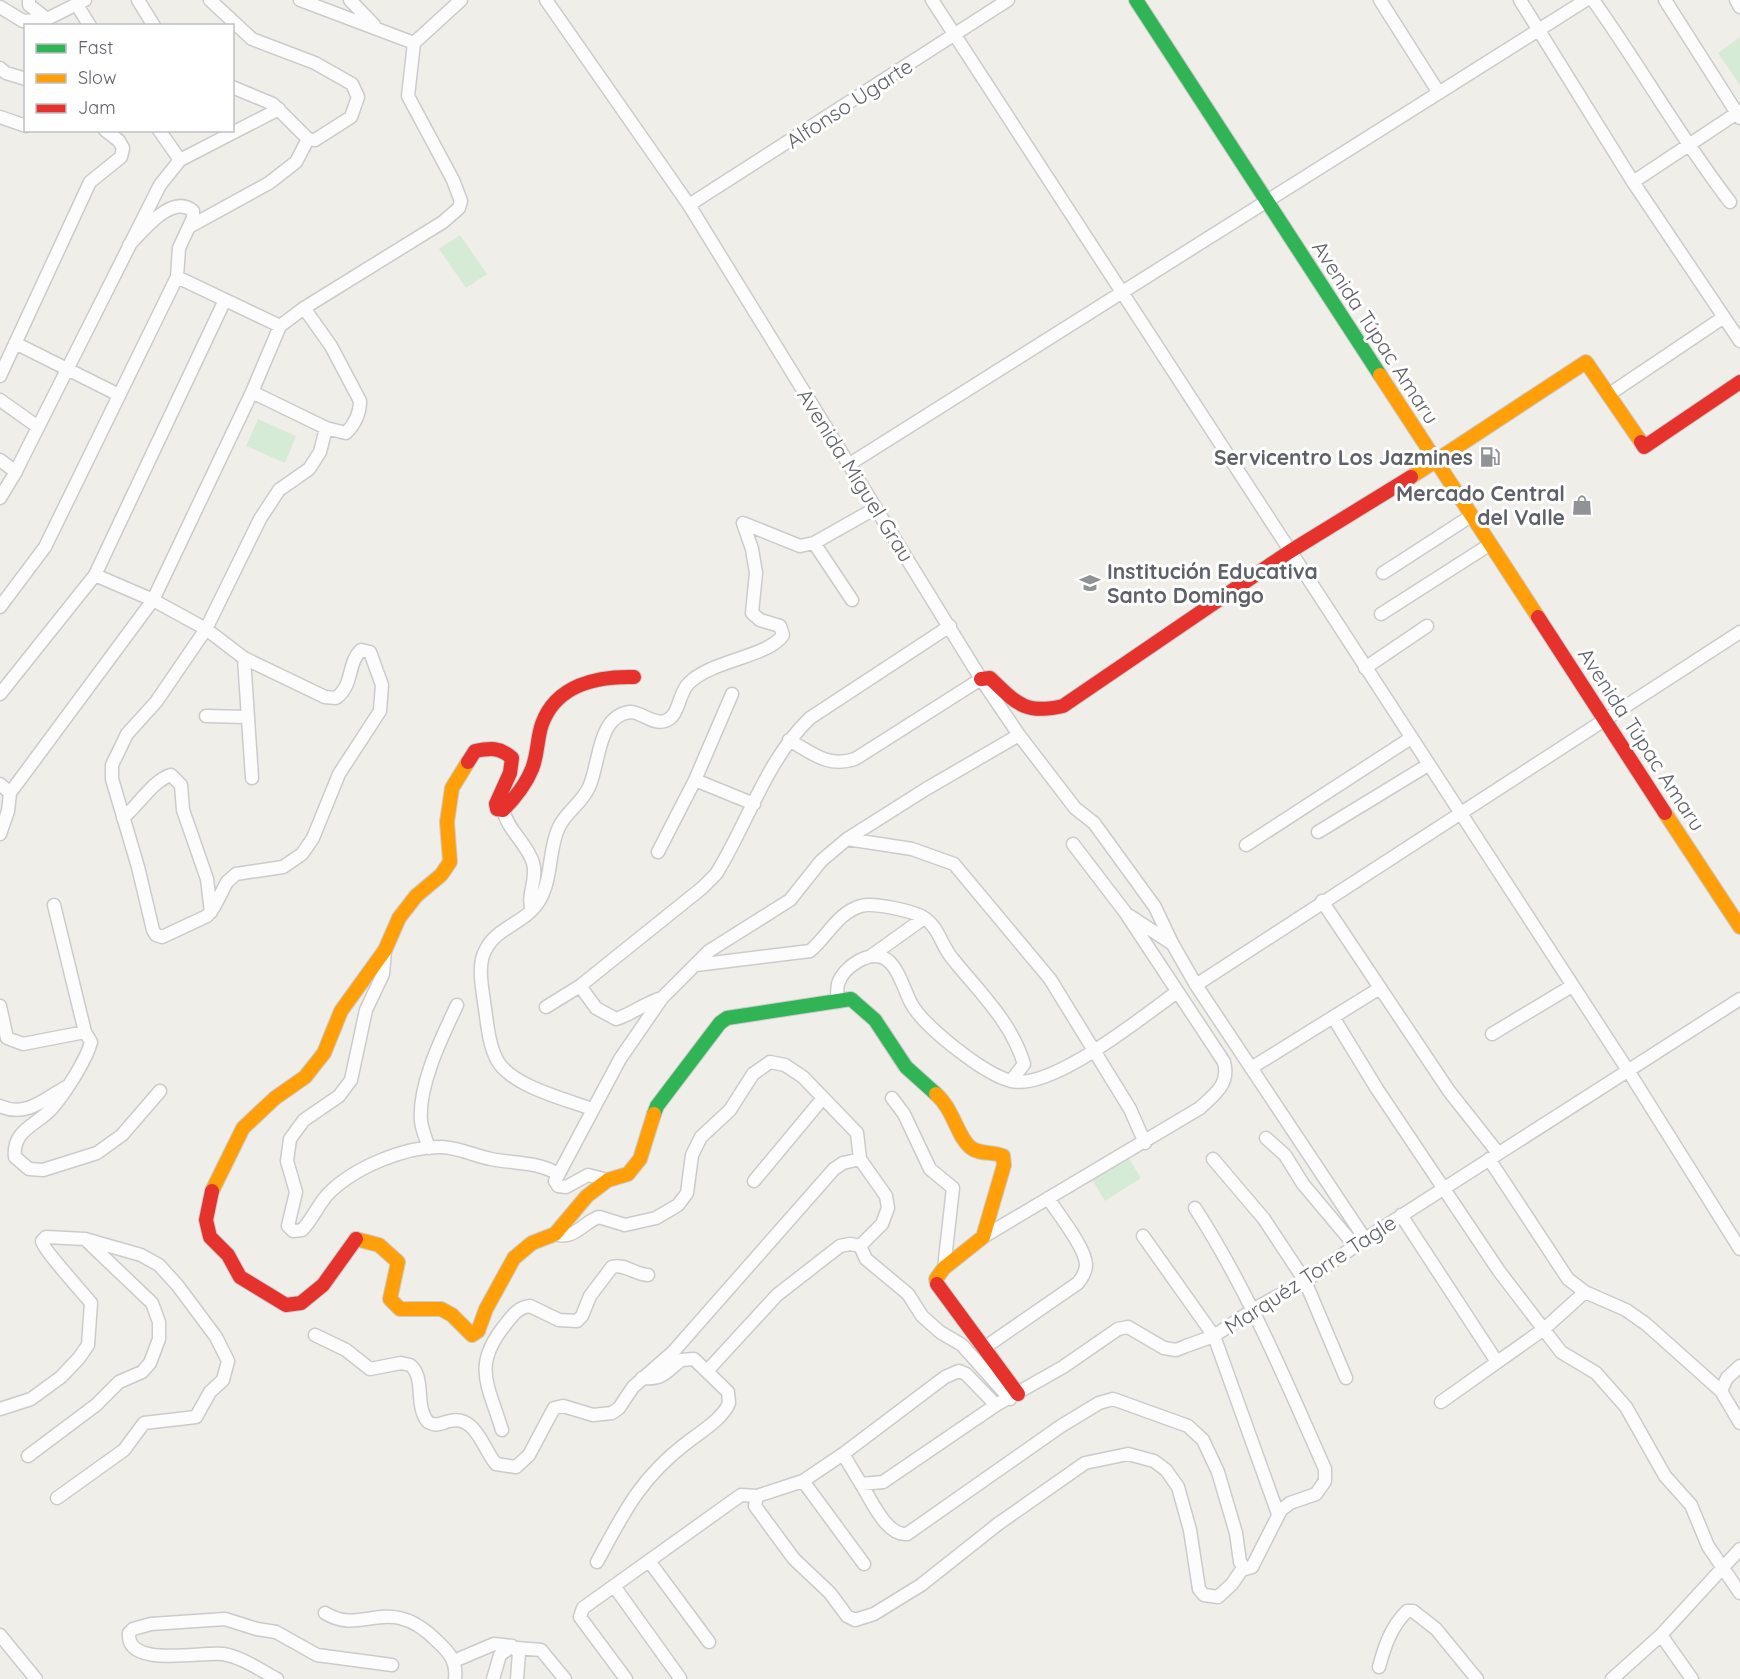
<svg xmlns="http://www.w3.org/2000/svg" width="1740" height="1679" viewBox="0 0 1740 1679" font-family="Quicksand,sans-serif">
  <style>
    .green { fill: #d6ebd5 }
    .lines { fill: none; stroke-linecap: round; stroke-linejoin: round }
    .street-casing { stroke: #cccbcb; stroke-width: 15 }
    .fast-casing { stroke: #cbcccb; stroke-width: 16 }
    .slow-casing { stroke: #cbcccb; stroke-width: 16 }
    .jam-casing { stroke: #cbcccb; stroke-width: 16 }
    .street { stroke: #fdfcfc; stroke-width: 12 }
    .fast { stroke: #30b455; stroke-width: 14 }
    .slow { stroke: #ff9f0a; stroke-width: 14 }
    .jam { stroke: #e5322d; stroke-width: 14 }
    .labels { text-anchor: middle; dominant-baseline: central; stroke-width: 6; stroke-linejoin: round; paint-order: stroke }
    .street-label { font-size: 21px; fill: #5e6168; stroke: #fff }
    .poi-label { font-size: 21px; font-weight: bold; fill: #5e6168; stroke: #fff; text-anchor: end }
  </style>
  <rect width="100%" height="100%" fill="#efeee9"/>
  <path class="green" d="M1740,37V85L1718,53Z
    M460,235L487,274L466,288L439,249Z
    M258,419L296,436L285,463L246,446Z
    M1128,1157L1141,1178L1105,1201L1092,1179Z"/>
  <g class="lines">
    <g class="street-casing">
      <path id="street" d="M29,0V5L47,19
        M138,0L154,26
        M210,0L252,39L315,63L352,84L358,97L351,117L315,140L308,139L273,104L232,87
        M300,0L414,43
        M350,0L374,25
        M546,0L689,205L981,679L1019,735L1075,808L1094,823L1155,907L1172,943L1196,985L1365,1239
        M932,0L1629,1072L1740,1249
        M1380,0L1439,93
        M1520,0L1633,182L1740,341
        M1593,0C1640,66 1680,137 1730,202
        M1665,0L1740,118
        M1736,0L1740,7
        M77,5L90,26
        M0,7L23,21L47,19L85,0
        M0,68L6,73L26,79
        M0,117L26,126
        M159,130L180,160
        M1633,182L1740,111
        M689,205L1008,0
        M189,227L269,183L296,162L308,139
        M177,277L280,326
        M15,343L117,394
        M0,376L90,182L121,157L123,148L119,141L105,130
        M252,392L326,428L346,433C355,424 360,414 360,401L331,346L304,308
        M1608,395L1724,317
        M0,400L38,427
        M0,460L16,472
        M848,465L1586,0
        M0,498L14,475L160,185L180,160L279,109
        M814,543L852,600
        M1383,573L1471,516
        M95,575L153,600L206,629L244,658L325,697L336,698C354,685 347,663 361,650L370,652L382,685L380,711L339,774L313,838L302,854L283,867L236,874L227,882L214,907L207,916L162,937L156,935L153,930L138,867L112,779V765L127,734L156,702L206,629L260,519L279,490L309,469L320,452L326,428
        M0,607L45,547L177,277L179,248L193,218V211C172,193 143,231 129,245
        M1381,614L1489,545
        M244,658L252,778
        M1365,668L1427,626
        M0,694L95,575L224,302
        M206,716L247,717
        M789,740C812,753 828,768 855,759L981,679
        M695,780L754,804
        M0,784L10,793
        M503,810C508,831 527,843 533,863C538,879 526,896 532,910
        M123,818C139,805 152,781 171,775L181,785L183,810L207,879L211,912
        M1318,832L1428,765
        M0,834L8,811L10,793L153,600L252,392L280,326L304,308L443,222L459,208L461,201L453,180L408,96L414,43L461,0
        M847,839L912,849L954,864L1050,979L1130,1109L1145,1143
        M1246,845L1411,738
        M658,852L695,780L732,694
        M1322,901L1449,1091L1498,1153
        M54,905L85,1032
        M1130,916L1171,943
        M385,950L383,974L366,1010L351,1080L339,1096L304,1120L290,1139L287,1161L296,1192L288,1226L293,1231L302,1230C313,1219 318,1204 329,1193C355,1167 406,1146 442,1147C460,1148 475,1156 491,1159C515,1164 536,1161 558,1174
        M871,956L924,918
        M696,965L810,951C828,936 837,913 861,906C873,902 912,911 923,917C939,927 941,945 952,958C979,992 1011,1021 1024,1064L1011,1081
        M1196,985L1740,632
        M580,986L596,1008L616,1019C633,1014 644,1003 662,998
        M837,1002C837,996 837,989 838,984C843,967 870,949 886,959C899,968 904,990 911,1003C924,1027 984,1074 1011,1081C1052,1091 1143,1016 1177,992
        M0,1006L7,1038L23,1044L85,1032L91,1042C87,1059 65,1093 53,1107C38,1125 12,1129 15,1157L29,1169L43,1170L97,1153L122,1135L160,1091
        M546,1007L580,986L702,888L716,874C748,823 766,760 810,718L950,626
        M1333,1017L1377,1089L1499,1271L1561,1352L1596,1373L1626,1407L1665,1476L1691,1505L1708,1546L1740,1593
        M1492,1034L1572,986
        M1251,1068L1380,988
        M892,1098L904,1114L930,1169L953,1188L944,1268
        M0,1106C26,1118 44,1099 66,1087
        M592,1109C565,1099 511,1086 497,1060C488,1043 487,1020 484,1002C482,986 477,964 486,949C497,927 526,923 539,901C553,878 548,849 559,827C566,812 582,803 589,787C600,764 597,716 630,712C642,712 653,725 665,721C680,716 678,693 689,683C712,660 768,657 783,635L780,626L760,620L752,613L756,573L752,549L743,523L800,546L814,543L876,508
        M1266,1138L1285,1155L1303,1184L1355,1246
        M429,1148C426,1139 422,1130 421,1121C418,1085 442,1037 457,1005
        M1213,1159L1264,1219L1305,1281L1346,1378
        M1489,1159L1568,1279L1585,1292L1626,1310L1646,1324L1721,1391L1740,1423
        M608,1180L588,1175L566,1187L558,1186L555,1181L620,1059L662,998L709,951L790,900L821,861L847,839L926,789L1019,735
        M754,1181L823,1098
        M1401,1215L1497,1362
        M555,1234C574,1241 583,1222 599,1217L625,1225L656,1218L678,1205L687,1193L692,1155L701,1137L730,1110L753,1074L770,1062L785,1065L803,1077L857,1133L860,1159L886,1196L888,1208L882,1224L860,1246L866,1259L908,1294L922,1316L940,1332L962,1345L1010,1399
        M1143,1236L1214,1336L1278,1514
        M983,1237L1200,1108C1215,1094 1230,1084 1224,1062L1125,912L1073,844
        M315,1335L346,1350L370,1369L401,1363L410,1365C426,1377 414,1406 428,1422C437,1427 441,1423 450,1421C476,1415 483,1449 496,1464L516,1467L529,1455L554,1408L563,1406L593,1415L612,1413L619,1408L633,1387L673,1352L834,1169L843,1163L860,1159
        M984,1348L1078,1283C1082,1278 1086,1272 1086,1265C1086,1248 1058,1214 1048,1198
        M708,1370L777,1295L840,1246L850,1244L860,1246
        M1721,1391L1727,1378L1740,1366
        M1441,1402L1544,1329L1585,1292
        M0,1409L31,1399L61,1377L79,1358L88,1345L91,1303C83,1293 42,1248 42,1241L46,1237L85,1239L141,1255L159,1265L178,1286L216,1337L228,1361L223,1380L210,1392L196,1417L144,1423L124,1450L57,1498
        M502,1430C488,1384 472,1366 505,1325C512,1316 518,1307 530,1306L559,1320L577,1321L582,1316L590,1296L612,1267C624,1263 636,1275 648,1275
        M843,1454L861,1484L883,1482L996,1405L1063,1367L1118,1329L1128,1327L1164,1348L1176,1350L1186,1346L1214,1336L1254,1309L1305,1281L1365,1239L1740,999
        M28,1456L96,1405L119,1382L142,1372L150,1363L159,1339V1322L152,1303L88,1242
        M803,1481L864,1564
        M861,1484C871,1499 886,1536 907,1534L1061,1426L1099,1403L1113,1399L1188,1426L1203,1440L1218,1472L1236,1533L1240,1562L1245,1569L1252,1567L1281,1510L1290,1503L1316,1494L1325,1481V1469C1285,1379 1249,1292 1195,1208
        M757,1496L755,1506L794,1559L830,1593L847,1616L855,1620L874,1614L921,1585L998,1524L1085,1463L1128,1454L1154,1461L1166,1470L1178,1487L1190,1530L1199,1589L1204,1595L1218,1597L1232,1584L1243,1568
        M649,1561L709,1642
        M597,1562C624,1512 640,1479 685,1444C699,1433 723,1419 729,1403L728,1392L694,1359L681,1360C666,1372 663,1380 642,1378
        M614,1586L680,1678
        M325,1613C364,1637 388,1591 438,1642C450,1653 457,1662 455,1679
        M0,1635L36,1679
        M1661,1635L1692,1679
        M517,1648L541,1650L565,1679
        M454,1661L494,1644L512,1646
        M1379,1667C1385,1645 1391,1627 1407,1611H1413L1436,1629L1477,1679
        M277,1679C260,1670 242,1657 223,1654C202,1651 126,1669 129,1633L133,1629L151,1624L225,1619L257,1629L276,1632L317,1655L392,1665
        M493,1679L500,1655L512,1646L519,1653L517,1679
        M626,1679L580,1617L583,1608L741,1495L757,1496L803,1481L843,1454L945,1377L959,1371L966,1374L996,1405
        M1612,1679L1661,1635L1740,1549"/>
    </g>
    <g class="fast-casing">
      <path id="fast" d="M1136,0L1380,375
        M654,1114L657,1106L720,1023L727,1018L851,999L875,1020L906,1067L936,1094"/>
    </g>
    <g class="slow-casing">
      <path id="slow" d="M1380,375L1538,617
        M1411,477L1586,362L1641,442
        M1665,813L1740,927
        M936,1094C954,1110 957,1136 970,1147C979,1155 993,1151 1003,1156L1004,1165L983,1237L944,1268L936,1279L937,1284
        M212,1191L243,1128L275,1098L305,1077L324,1053L341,1011L385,950L399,918L416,896L441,875L450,862L447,822L452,788L468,762
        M356,1239L379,1245L398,1262L390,1299L400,1309H441L452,1315L472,1335L478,1331L486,1309L514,1258L532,1243L555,1234L587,1196L608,1180L628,1174L640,1159L654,1114"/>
    </g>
    <g class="jam-casing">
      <path id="jam" d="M1641,442L1644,447L1740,382
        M1538,617L1665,813
        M981,679L990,678C1016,703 1025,715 1063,706L1289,552L1411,477
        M468,762L475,751C490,748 500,747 512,758L510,773L496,804L497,809L503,810C515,798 526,784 532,769C538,754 537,738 542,724C556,685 597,676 634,677
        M212,1191L206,1220L210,1237L228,1255L240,1277L286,1305L301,1303L323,1285L356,1239
        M937,1284L1018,1394"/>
    </g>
    <use href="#street" class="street"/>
    <use href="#fast" class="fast"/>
    <use href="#slow" class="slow"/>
    <use href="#jam" class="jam"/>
  </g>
  <defs>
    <g id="fuel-bare" transform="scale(1.62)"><path d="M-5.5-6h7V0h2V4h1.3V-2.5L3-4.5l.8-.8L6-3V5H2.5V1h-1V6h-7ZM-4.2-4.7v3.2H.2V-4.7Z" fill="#919295" stroke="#fff" stroke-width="2.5" paint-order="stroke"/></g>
    <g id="shop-bare" transform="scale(1.62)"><path d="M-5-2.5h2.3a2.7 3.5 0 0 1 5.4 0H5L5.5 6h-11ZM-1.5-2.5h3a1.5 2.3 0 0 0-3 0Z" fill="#919295" stroke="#fff" stroke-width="2.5" paint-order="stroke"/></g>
    <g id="school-bare" transform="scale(1.62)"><path d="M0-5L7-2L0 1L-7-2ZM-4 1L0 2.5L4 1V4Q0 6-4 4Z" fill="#919295" stroke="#fff" stroke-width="2.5" paint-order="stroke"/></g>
  </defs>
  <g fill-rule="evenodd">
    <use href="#fuel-bare" x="1490" y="457"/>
    <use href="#shop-bare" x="1582" y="505"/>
    <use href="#school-bare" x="1090" y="583"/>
  </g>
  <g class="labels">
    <g class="street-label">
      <text transform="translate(849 103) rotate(-33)">Alfonso Ugarte</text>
      <text transform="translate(1376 332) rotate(57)">Avenida Túpac Amaru</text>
      <text transform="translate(856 475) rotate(58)">Avenida Miguel Grau</text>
      <text transform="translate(1642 739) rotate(57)">Avenida Túpac Amaru</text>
      <text transform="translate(1310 1274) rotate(-33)">Marquéz Torre Tagle</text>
    </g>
    <g class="poi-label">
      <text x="1473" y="457">Servicentro Los Jazmines</text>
      <text x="1565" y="493">Mercado Central<tspan x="1565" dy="24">del Valle</tspan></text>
      <text x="1107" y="571" text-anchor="start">Institución Educativa<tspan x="1107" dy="24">Santo Domingo</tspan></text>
    </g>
  </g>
  <rect x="24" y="24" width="210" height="108" fill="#ffffff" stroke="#bfc0c3" stroke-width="1.5"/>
  <rect x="36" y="44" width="30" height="9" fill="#30b455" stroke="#bfc0c3" stroke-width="1.5"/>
  <text x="78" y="54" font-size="18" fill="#5e6168">Fast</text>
  <rect x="36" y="74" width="30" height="9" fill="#ff9f0a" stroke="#bfc0c3" stroke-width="1.5"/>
  <text x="78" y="84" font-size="18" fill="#5e6168">Slow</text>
  <rect x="36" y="104" width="30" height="9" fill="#e5322d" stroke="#bfc0c3" stroke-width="1.5"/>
  <text x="78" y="114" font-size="18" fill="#5e6168">Jam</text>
</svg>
